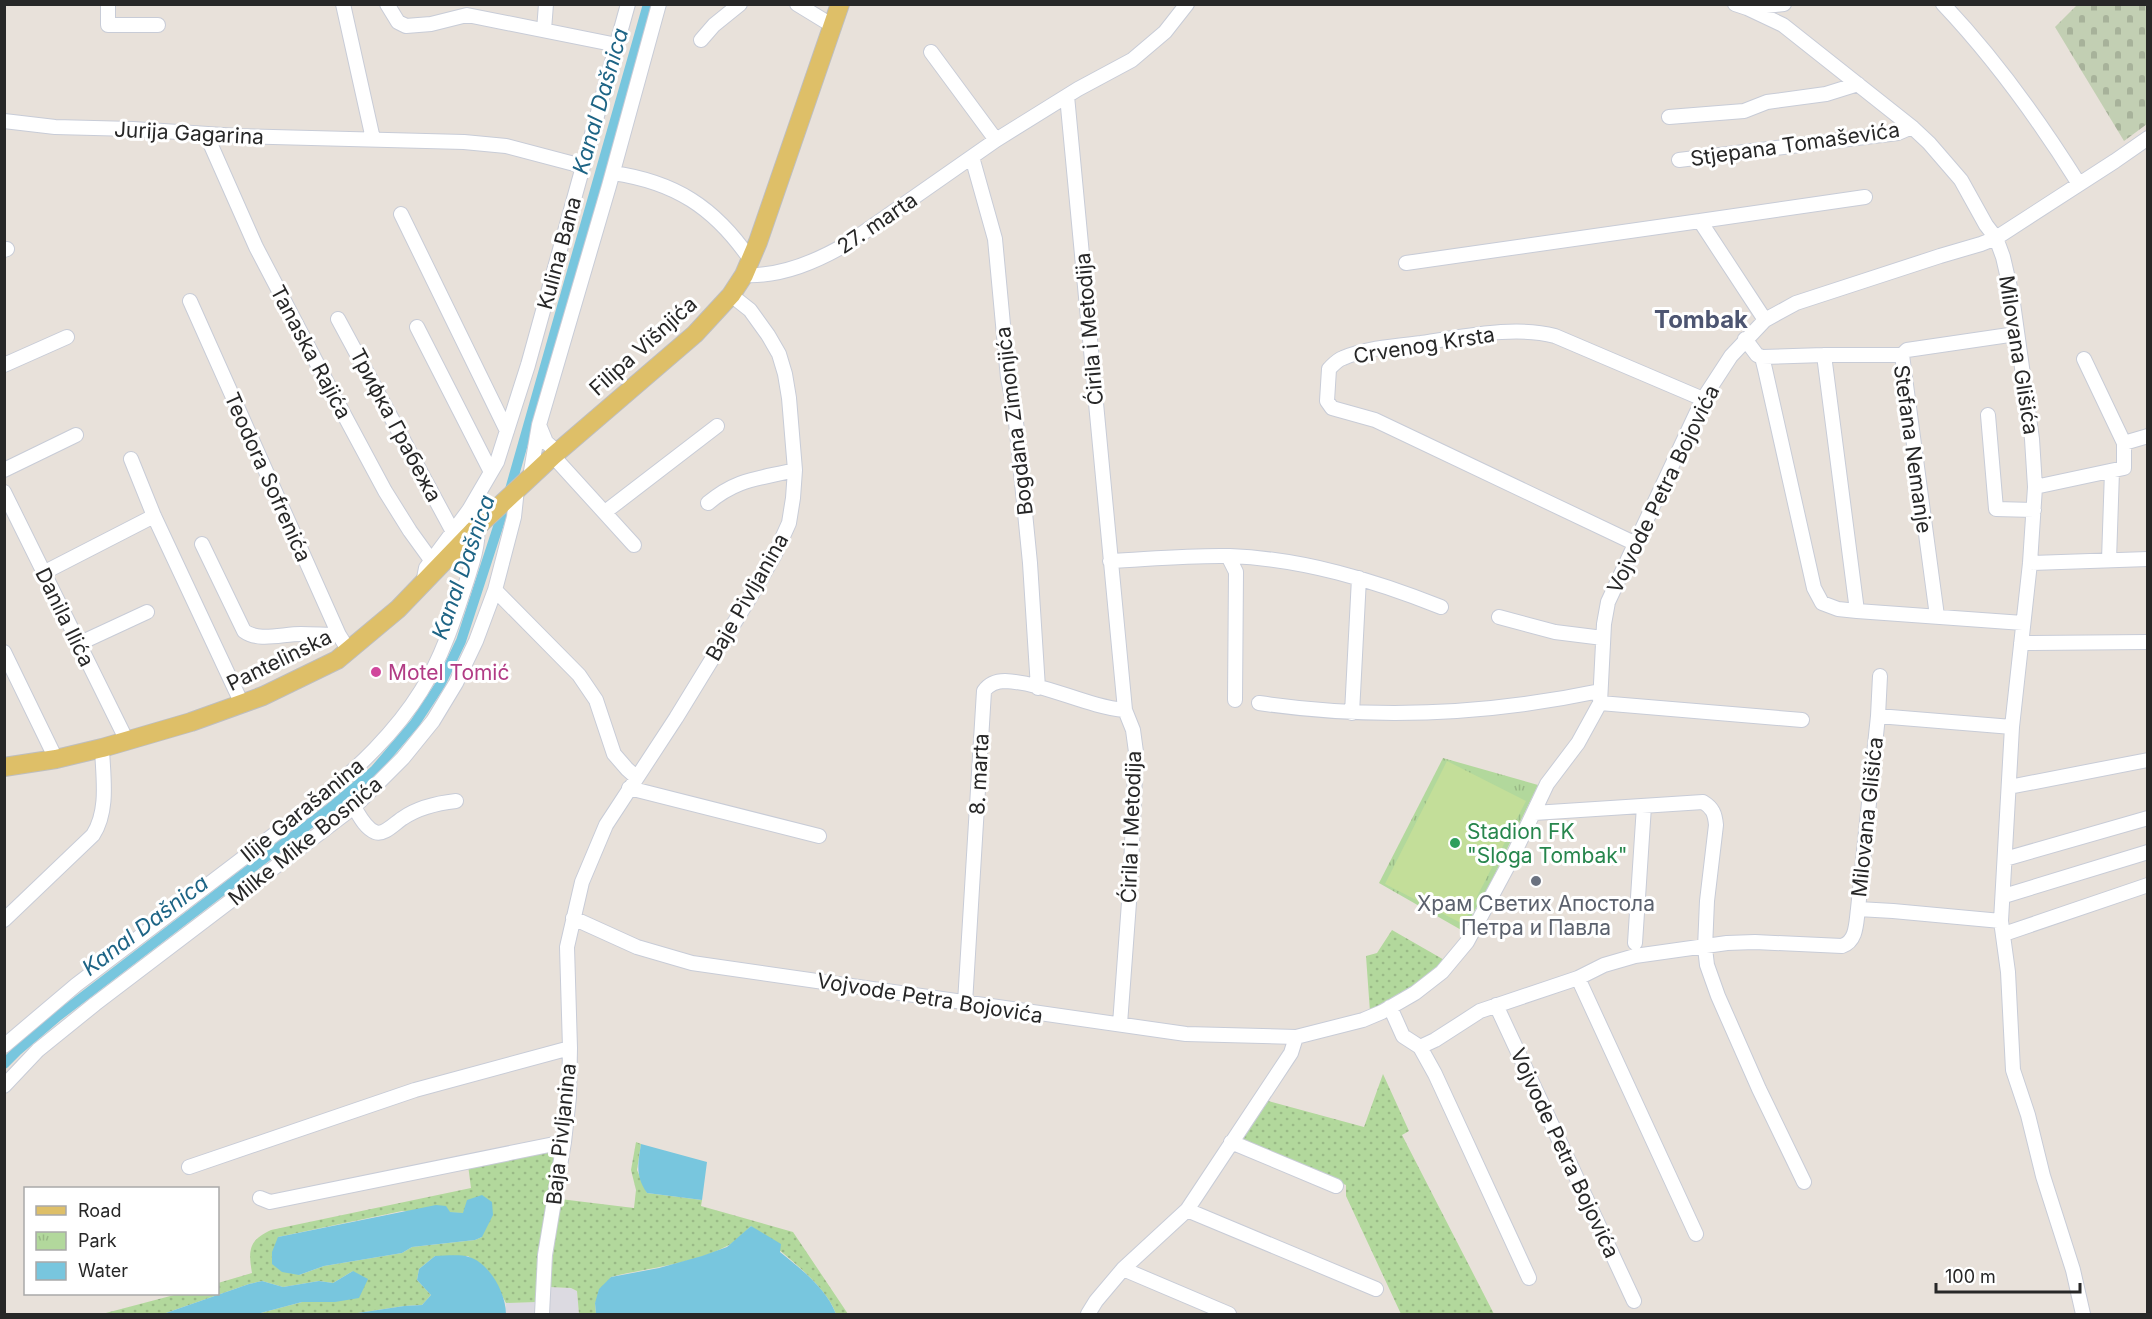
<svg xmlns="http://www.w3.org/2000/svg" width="2152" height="1319" viewBox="0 0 2152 1319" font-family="Inter,sans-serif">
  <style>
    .industrial { fill: #dcdae1 }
    .grass { fill: url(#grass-dots); fill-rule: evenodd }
    .cemetery { fill: url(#cemetery-stones) }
    .park { fill: url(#park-tufts) }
    .pitch { fill: #c3de99 }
    .water { fill: #78c6de }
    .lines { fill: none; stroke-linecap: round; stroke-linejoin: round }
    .canal { stroke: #78c6de; stroke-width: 10 }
    .minor-casing { stroke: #c8ccd7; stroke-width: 16 }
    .major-casing { stroke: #bebebe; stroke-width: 20 }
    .minor { stroke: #fff; stroke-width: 14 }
    .major { stroke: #debf68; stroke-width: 18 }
    .hotel-dot { fill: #d1479c; stroke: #fff; stroke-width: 2 }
    .leisure-dot { fill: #2e9e5b; stroke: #fff; stroke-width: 2 }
    .worship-dot { fill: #6b7280; stroke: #fff; stroke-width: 2 }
    .labels { text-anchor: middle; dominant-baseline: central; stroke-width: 6; stroke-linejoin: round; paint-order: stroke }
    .street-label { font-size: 21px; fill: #272727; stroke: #fff }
    .hotel-label { font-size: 21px; fill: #b23c85; stroke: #fff; text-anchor: start }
    .leisure-label { font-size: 21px; fill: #27864d; stroke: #fff; text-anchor: start }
    .worship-label { font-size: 21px; fill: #5b616d; stroke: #fff }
    .water-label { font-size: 22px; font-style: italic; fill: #1d6485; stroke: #fff }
    .quarter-label { font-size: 24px; font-weight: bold; fill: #4d5571; stroke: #fff }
  </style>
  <defs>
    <pattern id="grass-dots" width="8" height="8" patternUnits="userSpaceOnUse" patternTransform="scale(1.5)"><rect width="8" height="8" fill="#b2d89c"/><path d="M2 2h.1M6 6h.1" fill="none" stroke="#99b986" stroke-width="1.8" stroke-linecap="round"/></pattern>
    <pattern id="cemetery-stones" width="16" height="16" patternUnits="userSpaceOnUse" patternTransform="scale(1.5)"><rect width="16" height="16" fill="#c2cfb3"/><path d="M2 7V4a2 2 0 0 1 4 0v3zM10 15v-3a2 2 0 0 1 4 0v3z" fill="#a7b29a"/></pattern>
    <pattern id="park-tufts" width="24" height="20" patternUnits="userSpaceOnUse" patternTransform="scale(1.5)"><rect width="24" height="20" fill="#b2d89c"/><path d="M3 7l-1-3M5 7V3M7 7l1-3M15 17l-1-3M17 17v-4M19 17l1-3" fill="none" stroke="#99b986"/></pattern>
  </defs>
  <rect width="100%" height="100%" fill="#e8e1da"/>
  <path class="industrial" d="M549,1287L571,1288L577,1291L579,1314H506V1303L537,1302Z"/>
  <path class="grass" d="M1392,930L1446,961L1416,985L1370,1012L1366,956L1377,953Z
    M1383,1074L1409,1131L1402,1135L1494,1314H1401L1346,1196V1185L1245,1142L1243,1138L1268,1101L1364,1127Z
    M636,1142L641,1144L637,1170L647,1193L702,1200L701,1206L793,1232L848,1314H836C824,1281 778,1251 751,1226C743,1233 735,1243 725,1247C693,1264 646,1268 611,1277L595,1303L596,1314H579L577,1291L571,1288L549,1287L560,1199L634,1208L636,1190L631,1170Z
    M558,1147L537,1302L506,1303L491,1275L468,1256H435L419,1269L417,1280L431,1295L422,1305L404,1306L351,1314H257L302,1302H335L353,1271L333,1283L319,1281L283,1287L262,1281L249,1284L163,1314H102L178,1294H218V1283L252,1273C248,1250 249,1240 271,1230L471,1188L468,1165ZM402,1211L463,1213L482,1237L475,1240L412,1247L402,1253L324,1266L299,1275L278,1237Z"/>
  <path class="cemetery" d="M2077,5H2147V124L2124,141L2055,27Z"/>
  <path class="park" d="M1443,758L1538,785L1491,882L1463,931L1379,883Z"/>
  <path class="pitch" d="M1447,761L1526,801L1463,924L1385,884Z"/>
  <path class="water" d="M641,1144L707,1162L702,1200L647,1193C635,1176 638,1163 641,1144Z
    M482,1195L492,1202L493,1215L482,1237L475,1240L412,1247L402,1253L324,1266L299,1275L282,1272L272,1264V1252L278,1237L436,1205L446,1206L450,1212L463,1213L467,1200Z
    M751,1226L781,1244L780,1252C801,1269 826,1288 836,1314H596L595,1303L599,1289L611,1277L659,1268L702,1256L727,1247Z
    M435,1256C445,1256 459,1254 469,1257C490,1263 506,1294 506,1314H351L404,1306L422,1305L431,1295L417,1280L419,1269Z
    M353,1271L368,1279L359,1298L335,1302H302L257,1314H163L249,1284L262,1281L283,1287L319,1281L333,1283Z"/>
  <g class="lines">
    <path class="canal" d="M4,1064L17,1051L58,1016L334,805L375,770L415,723L440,685L461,641L509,493L648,4"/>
    <g class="minor-casing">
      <path id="minor" d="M108,4V25H158
        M343,4L373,139
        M387,4L398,22L406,26L431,24L467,15L617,45
        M797,4L833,26
        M1735,4L1747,8L1783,25L1913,128L1929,143L1961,180L1986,225L1996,238L2003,257L2012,296L2032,439L2035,487L2030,563L2012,727L2001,921L2008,972L2013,1070L2028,1115L2043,1176L2073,1270L2083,1314
        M1943,4C1995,59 2039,120 2079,184
        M1748,8L1784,4
        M544,30L546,4
        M701,40L714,25L740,4
        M931,52L996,140
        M1067,96L1125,710L1133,730L1136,752L1130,889L1120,1024
        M1669,117L1744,111L1767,102L1826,94L1858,84
        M4,121L55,127L133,129L238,136L464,142L506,146L582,166
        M206,134L256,247L334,396L385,491L410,531L431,560
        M972,157L995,239L1008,378L1015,412L1030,563L1038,688
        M1679,160L1898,133L1912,127
        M613,173C675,182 714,207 750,259
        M401,214L507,431
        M1700,221L1865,197
        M4,250L7,249
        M1406,263L1700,221L1765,320
        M744,275C782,277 818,261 850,242L996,140L1078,89L1132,60L1165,32L1187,4
        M190,301L339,635L349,651
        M338,319L453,532
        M417,327L491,472
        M1745,339L1757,355L1762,357L1765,369L1814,588L1822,603L1838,609L1857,611L2023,623
        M1824,355L1857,611
        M1902,355L1907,350L2016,334
        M1762,357L1824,355H1902L1937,616
        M2084,359L2124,443
        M4,365L67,337
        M1988,415L1996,509L2034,510
        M539,425L609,186L659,4
        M553,456L634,545
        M131,459L154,516L242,704
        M4,470L76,435
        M530,477L539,425L546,442L557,452
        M2035,487L2124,468V443L2148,436
        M4,492L127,741
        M708,503C738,478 759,479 795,470
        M605,512L717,426
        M1634,543L1375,420L1332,408L1327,401L1329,369C1333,365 1337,360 1343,358C1367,348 1395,346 1421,343C1464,337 1513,325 1555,336L1703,399
        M202,544L244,631C259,642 282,634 301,634C313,634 327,635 339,635
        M1228,556L1236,572L1235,700
        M2109,560L2112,471
        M1110,561C1150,559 1191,555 1230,556C1303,559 1373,580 1441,607
        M2030,563L2148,559
        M43,573L154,516
        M424,578L426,568L469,510L497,462L528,365L628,4
        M495,590L579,675L596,700L614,754L627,769L636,777
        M1499,617L1555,632L1603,638
        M2021,643L2148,642
        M78,644L147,612
        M4,652L56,759
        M1259,703C1374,720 1486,715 1600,691
        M1600,703L1802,720
        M1352,713L1359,578
        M1878,716L1880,676
        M2009,787L2148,760
        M629,788L819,836
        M354,807C359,815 365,828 375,832C384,836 396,822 403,818C419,807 438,803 456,801
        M1534,813L1703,802C1713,808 1715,814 1716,825L1707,901L1705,948L1707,965L1718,996L1759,1089L1804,1182
        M2005,859L2148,818
        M2004,896L2148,852
        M1858,909L1878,716L2012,727
        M573,918L637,947L692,963L1186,1034L1296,1037L1363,1020L1382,1012L1415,993L1442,972L1467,942L1511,860L1547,784L1578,743L1600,703L1604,624L1608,602L1703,399L1731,356L1765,320L1796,303L1940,256L1981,244L1996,238L2115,161L2148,138
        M4,920L93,835C109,810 103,777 102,748
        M2004,934L2148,885
        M1635,943L1644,806
        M1578,978L1696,1234
        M965,1003L984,691C989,684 996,681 1005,681C1046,683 1084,706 1125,710
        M1496,1005L1634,1301
        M1390,1007L1403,1036L1420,1047L1435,1040L1480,1011L1578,978L1604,965L1635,956L1727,943L1755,942L1842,946C1857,941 1856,923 1858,909L1893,911L2001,921
        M4,1046L76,985L321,799C358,767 395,733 421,691C442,658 455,617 467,580C474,557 485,531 469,510
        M1420,1047L1435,1074L1529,1278
        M4,1086L38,1050L95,1004L354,807L403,758L433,721L456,683L476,641L495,590L514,517L517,489
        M1231,1142L1336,1186
        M189,1167L415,1090L570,1048
        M260,1198L270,1202L564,1142
        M1187,1210L1376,1289
        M1123,1269L1229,1314
        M542,1314L545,1255L564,1142L569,1097L570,1048L567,947L582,882L606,825L676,718L755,589L775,554L789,523L793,498L795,470L789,398L785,374L779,354L768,335L750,310L731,295
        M1088,1314L1096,1301L1123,1269L1187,1210L1291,1053L1296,1037"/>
    </g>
    <g class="major-casing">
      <path id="major" d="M4,767L56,759L102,748L191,722L263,696L337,660L398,609L478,526L553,456L695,334L731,295L744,275L758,242L840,4"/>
    </g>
    <use href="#minor" class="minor"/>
    <use href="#major" class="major"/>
  </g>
  <circle class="hotel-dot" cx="376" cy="672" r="6"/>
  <circle class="leisure-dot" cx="1455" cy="843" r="6"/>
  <circle class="worship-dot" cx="1536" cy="881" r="6"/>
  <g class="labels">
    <g class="street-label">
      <text transform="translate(189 133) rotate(3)">Jurija Gagarina</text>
      <text transform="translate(1795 144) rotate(-8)">Stjepana Tomaševića</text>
      <text transform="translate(877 223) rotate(-34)">27. marta</text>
      <text transform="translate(559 253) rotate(-75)">Kulina Bana</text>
      <text transform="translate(1089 329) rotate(-95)">Ćirila i Metodija</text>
      <text transform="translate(1424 345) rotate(-9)">Crvenog Krsta</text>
      <text transform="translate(643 346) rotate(-42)">Filipa Višnjića</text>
      <text transform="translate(311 352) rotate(62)">Tanaska Rajića</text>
      <text transform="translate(2019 355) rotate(81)">Milovana Glišića</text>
      <text transform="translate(1014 421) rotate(-97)">Bogdana Zimonjića</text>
      <text transform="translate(396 425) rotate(62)">Трифка Грабежа</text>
      <text transform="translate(1913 449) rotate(82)">Stefana Nemanje</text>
      <text transform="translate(268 477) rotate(66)">Teodora Sofrenića</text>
      <text transform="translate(1663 489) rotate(-64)">Vojvode Petra Bojovića</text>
      <text transform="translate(747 597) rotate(-60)">Baje Pivljanina</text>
      <text transform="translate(65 617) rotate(64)">Danila Ilića</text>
      <text transform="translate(279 660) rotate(-26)">Pantelinska</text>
      <text transform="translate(979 774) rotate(-87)">8. marta</text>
      <text transform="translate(302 810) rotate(-39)">Ilije Garašanina</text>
      <text transform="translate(1867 817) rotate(-84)">Milovana Glišića</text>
      <text transform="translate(1131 827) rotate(-88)">Ćirila i Metodija</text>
      <text transform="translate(305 841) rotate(-39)">Milke Mike Bosnića</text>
      <text transform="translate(930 998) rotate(9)">Vojvode Petra Bojovića</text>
      <text transform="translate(561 1134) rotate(-84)">Baja Pivljanina</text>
      <text transform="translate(1565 1153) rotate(65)">Vojvode Petra Bojovića</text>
    </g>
    <g class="hotel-label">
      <text x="388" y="672">Motel Tomić</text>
    </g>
    <g class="leisure-label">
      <text x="1467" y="831">Stadion FK<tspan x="1467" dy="24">"Sloga Tombak"</tspan></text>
    </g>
    <g class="worship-label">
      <text x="1536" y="903">Храм Светих Апостола<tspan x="1536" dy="24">Петра и Павла</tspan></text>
    </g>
    <g class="water-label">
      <text transform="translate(600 101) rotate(-74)">Kanal Dašnica</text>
      <text transform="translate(463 567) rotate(-71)">Kanal Dašnica</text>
      <text transform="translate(145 925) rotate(-37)">Kanal Dašnica</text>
    </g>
    <g class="quarter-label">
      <text x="1701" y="319">Tombak</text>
    </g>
  </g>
  <rect width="2152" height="1319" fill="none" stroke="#272727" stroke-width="12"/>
  <rect x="24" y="1187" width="195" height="108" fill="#ffffff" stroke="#a9a9a9" stroke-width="1.5"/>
  <rect x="36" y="1206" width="30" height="9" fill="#debf68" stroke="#a9a9a9" stroke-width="1.5"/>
  <text x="78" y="1217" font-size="18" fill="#272727">Road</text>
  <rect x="36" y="1232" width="30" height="18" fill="url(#park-tufts)" stroke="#a9a9a9" stroke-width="1.5"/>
  <text x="78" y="1247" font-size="18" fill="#272727">Park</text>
  <rect x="36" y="1262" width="30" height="18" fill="#78c6de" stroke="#a9a9a9" stroke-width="1.5"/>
  <text x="78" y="1277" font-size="18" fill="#272727">Water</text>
  <path d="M1936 1283v9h144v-9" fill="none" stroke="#272727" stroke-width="3"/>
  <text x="1945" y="1283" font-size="18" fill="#272727" stroke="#ffffff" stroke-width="4.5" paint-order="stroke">100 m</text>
</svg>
